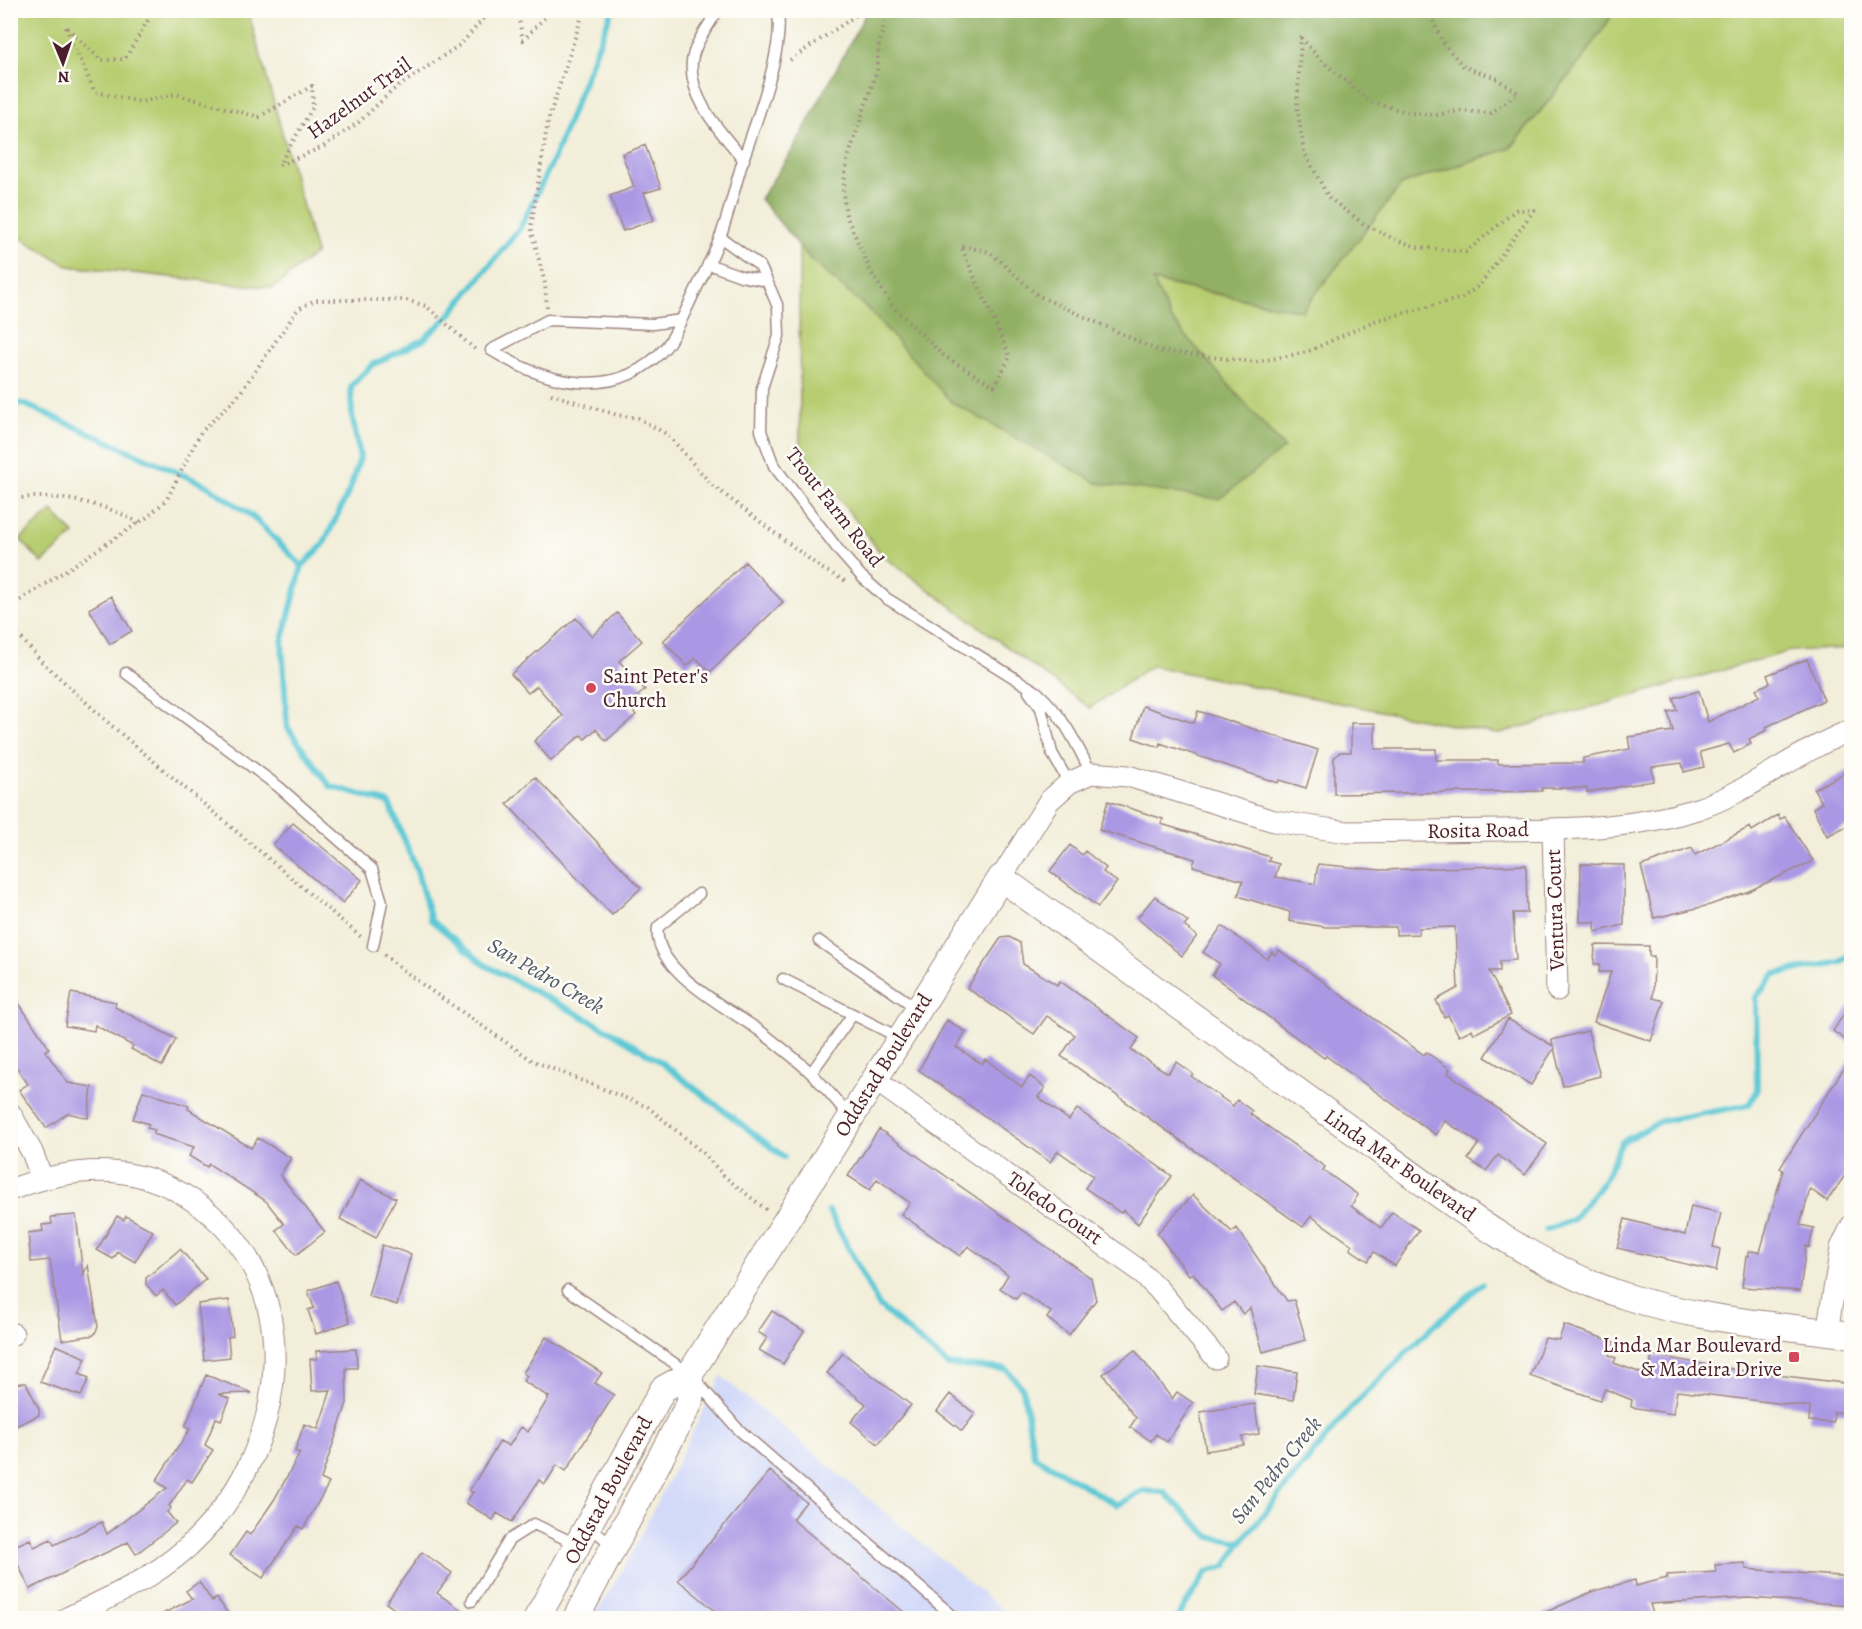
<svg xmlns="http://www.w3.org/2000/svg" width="1862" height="1629" viewBox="0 0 1862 1629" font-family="Alegreya,serif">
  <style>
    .built { fill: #d2d9f9 }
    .green { fill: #b7cd71; stroke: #80764e; stroke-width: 1.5 }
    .forest { fill: #91b063; stroke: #6e6847; stroke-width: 1.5 }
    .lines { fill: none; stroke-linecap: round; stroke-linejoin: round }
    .stream { stroke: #5dc8d5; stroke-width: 6 }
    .building { fill: #ab98e4 }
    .service-casing { stroke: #9e8682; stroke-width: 13 }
    .minor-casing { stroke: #9e8682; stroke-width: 23 }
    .tertiary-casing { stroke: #9e8682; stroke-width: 28 }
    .path { stroke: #9e8682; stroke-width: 4; stroke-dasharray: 1.5 4.5; stroke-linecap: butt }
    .service { stroke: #fff; stroke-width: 10 }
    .minor { stroke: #fff; stroke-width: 21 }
    .tertiary { stroke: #fff; stroke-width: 26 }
    .poi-dot { fill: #d1495b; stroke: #fdfcf7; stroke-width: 2 }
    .labels { text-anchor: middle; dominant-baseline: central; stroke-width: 5; stroke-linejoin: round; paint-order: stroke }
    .street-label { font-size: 21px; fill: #4a1f2b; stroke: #fdfcf7 }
    .poi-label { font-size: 21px; fill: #4a1f2b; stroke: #fdfcf7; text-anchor: start }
    .water-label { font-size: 22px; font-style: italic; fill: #515a66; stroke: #fdfcf7 }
  </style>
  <rect width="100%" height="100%" fill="#fdfcf7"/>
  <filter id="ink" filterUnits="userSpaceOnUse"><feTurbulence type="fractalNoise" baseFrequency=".0167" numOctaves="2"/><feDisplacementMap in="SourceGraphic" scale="12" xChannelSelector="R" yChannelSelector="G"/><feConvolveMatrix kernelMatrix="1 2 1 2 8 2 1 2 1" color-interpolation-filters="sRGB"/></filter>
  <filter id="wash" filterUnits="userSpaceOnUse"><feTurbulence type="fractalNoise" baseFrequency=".008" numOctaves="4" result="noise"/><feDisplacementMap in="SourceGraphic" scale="24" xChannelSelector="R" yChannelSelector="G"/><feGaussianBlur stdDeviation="1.35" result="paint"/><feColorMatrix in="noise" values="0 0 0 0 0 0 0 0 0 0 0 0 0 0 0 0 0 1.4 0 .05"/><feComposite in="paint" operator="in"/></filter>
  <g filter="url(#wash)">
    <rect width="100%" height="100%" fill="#f2eed9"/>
    <path class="built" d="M721,1376L1012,1618H594L630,1556Z"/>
    <path class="green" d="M11,10L248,11L316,253L274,288L68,266L11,232Z
      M1615,11H1851V648L1790,651L1497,734L1151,666L1090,708L883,556L800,448L799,245L811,260L869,310L1283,447L1171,319L1152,281L1302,311L1402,184L1511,148L1584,57Z
      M52,511L74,534L42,563L20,539Z"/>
    <path class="forest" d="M867,11V10L1615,11L1584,57L1510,148L1402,184L1302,311L1153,281L1171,319L1284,448L1219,499L1097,483L951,402L869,310L811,260L760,199L794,148Z"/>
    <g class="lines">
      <path class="stream" d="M10,403L24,404L206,485L252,516L302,566
        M302,566L282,642L287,727L330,786L389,803L416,868L431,920L485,965L610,1031L658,1060L784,1157
        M302,566L323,545L350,489L360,458L352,415L351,386L372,365L423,340L448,317L520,228L554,158L612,10
        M829,1211L879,1306L948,1365L1006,1369L1023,1389L1034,1456L1117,1505L1143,1491L1164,1492L1210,1537L1241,1542L1348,1411L1432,1327L1482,1284
        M1546,1230L1572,1220L1604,1181L1622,1142L1661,1121L1749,1105L1757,1089L1756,997L1775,974L1841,962L1852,952
        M1177,1618L1207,1572L1226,1566L1241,1542"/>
    </g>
    <g id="blocks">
      <path class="building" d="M645,145L661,188L644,193L654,220L623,231L610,196L634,187L622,154Z
        M745,562L783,602L710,672L696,658L687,666L663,641Z
        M111,596L132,631L110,644L89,609Z
        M617,613L642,641L619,661L645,690L627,705L636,715L606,741L596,729L585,739L581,735L551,761L534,741L563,716L537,686L528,693L511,674L576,618L592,636Z
        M1807,659L1824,700L1766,727L1767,730L1749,739L1751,744L1734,753L1729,744L1700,752L1704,767L1684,772L1682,763L1652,767L1654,781L1587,792V788H1542V791L1334,794V758L1340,752H1351V723H1375V749H1436V760H1498V764L1583,763V758L1630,749L1628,737L1673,731L1668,712L1677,710L1673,698L1699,691L1708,722L1759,696L1756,689L1770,683L1767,675Z
        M1143,706L1194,723L1198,711L1318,750L1306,788L1279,780L1278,783L1160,743L1159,747L1133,738Z
        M1851,770V824L1827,836L1813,808L1822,803L1814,789Z
        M535,777L641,888L612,915L507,804Z
        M1108,801L1163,819L1161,824L1270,857L1268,861L1279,864L1275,877L1315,884L1318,864L1380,870L1526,865L1527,913H1513L1516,960L1500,961V971H1489L1511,1015L1474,1034L1472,1029L1459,1036L1448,1015L1444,1017L1436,1000L1458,988L1455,927L1419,928V934L1396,935V927H1326L1289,921L1290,912L1238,896L1243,881L1193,866L1195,859L1099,830Z
        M1778,815L1780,819L1785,817L1813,861L1749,891L1710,905L1654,918L1641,866L1692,848L1695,855L1750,827L1752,831Z
        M293,823L362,880L343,903L273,845Z
        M1070,845L1082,855L1085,851L1106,868L1103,872L1117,882L1098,907L1050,871Z
        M1581,864L1624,865V925L1595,932V922H1580Z
        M1155,896L1188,922L1184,926L1197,936L1182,956L1137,918Z
        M1222,926L1267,959L1272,952L1275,955L1279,950L1424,1055L1426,1052L1450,1069L1448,1073L1547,1144L1525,1175L1498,1155L1486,1171L1468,1159L1479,1143L1445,1121L1436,1135L1326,1056L1324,1058L1212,975L1220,964L1203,952Z
        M1009,937L1020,943L1023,964L1057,985L1060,981L1139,1038L1131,1050L1168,1073L1176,1062L1193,1074L1191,1076L1233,1106L1237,1100L1252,1111L1250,1114L1325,1167L1323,1170L1358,1195L1351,1206L1381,1228L1392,1212L1419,1230L1395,1266L1374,1252L1368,1261L1350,1249L1352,1245L1311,1216L1303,1227L1061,1056L1075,1035L1047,1016L1034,1034L967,988L1001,938Z
        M1595,945L1649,946V956H1654L1653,998L1664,1001L1651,1041L1594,1022L1611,972H1599L1600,964H1594Z
        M10,990L49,1048L45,1051L68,1083L92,1087L88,1118L68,1113L46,1128L19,1090L28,1084L10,1058Z
        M71,993L116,1002L115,1007L176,1039L162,1066L131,1049L133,1046L95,1025L94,1031L65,1026Z
        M1851,1003V1044L1833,1031Z
        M1508,1019L1553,1046L1552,1040L1588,1031L1600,1076L1563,1086L1554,1048L1531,1085L1485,1057Z
        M947,1020L966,1032L956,1047L982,1064L985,1059L1022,1087L1030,1076L1045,1088L1038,1097L1069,1120L1077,1109L1172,1176L1138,1224L1124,1210L1121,1213L1085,1188L1093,1176L1058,1151L1050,1162L919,1070Z
        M1851,1057V1167L1827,1201L1810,1189L1800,1225L1814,1228L1809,1247L1806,1246L1800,1291L1742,1287L1746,1256H1749V1251L1760,1252L1783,1170L1780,1168Z
        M143,1091L189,1106L188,1109L251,1148L258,1138L291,1158L280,1175L325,1232L296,1255L276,1230L284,1224L266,1201L209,1164L207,1167L189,1156L194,1147L153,1134L155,1130L147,1128L149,1124L133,1119Z
        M879,1129L1091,1278L1096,1300L1069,1335L1047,1318L1051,1312L1021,1292L1016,1299L1000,1288L1008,1275L968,1246L960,1256L901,1214L910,1203L877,1179L870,1190L848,1176Z
        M360,1180L396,1198L376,1238L340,1219Z
        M1193,1195L1232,1232L1237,1228L1287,1301L1294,1300L1306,1340L1263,1352L1250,1308L1243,1314L1234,1302L1222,1311L1193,1273L1189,1275L1157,1233Z
        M1691,1206L1721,1213L1713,1247L1720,1249L1716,1271L1617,1248L1625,1219L1685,1235Z
        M76,1215L83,1275L88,1265L98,1327L94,1335L62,1340L50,1260L31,1262L28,1233L43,1231L42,1225L52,1224L51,1217Z
        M117,1216L124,1220L126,1216L153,1231L135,1262L118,1252L113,1259L97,1250Z
        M382,1245L411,1254L397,1305L368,1296Z
        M180,1249L206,1279L175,1305L163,1290L156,1296L146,1284V1278Z
        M336,1281L350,1322L316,1334L308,1310L314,1308L308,1291Z
        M229,1300L233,1336L228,1337L230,1357L204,1360L198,1304Z
        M772,1311L804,1331L783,1364L759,1350L767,1338L758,1332Z
        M1564,1325L1614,1342L1609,1355L1616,1358L1614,1363L1649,1376L1652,1355L1744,1371L1851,1384V1413L1834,1412L1833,1423L1809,1421L1810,1407L1677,1391L1673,1414L1631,1407L1632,1400L1605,1389L1600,1400L1530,1376L1545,1338L1559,1340Z
        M546,1337L602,1373L595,1383L614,1395L566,1471L557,1465L545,1484L539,1480L512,1522L497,1513L493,1520L466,1503L473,1492L469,1491L500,1441L509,1446L521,1427L528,1432L549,1397L523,1381L527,1376L523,1373Z
        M56,1345L86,1358L79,1374L89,1378L81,1396L40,1382Z
        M356,1349L357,1368H346L347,1403L321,1479L329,1483L303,1529L298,1526L263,1578L230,1555L246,1532L250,1535L274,1500L300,1453L295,1451L304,1424L318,1429L331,1390L312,1391L310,1359H317L316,1351Z
        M1135,1350L1172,1399L1177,1392L1193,1403L1167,1442L1156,1434L1151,1441L1130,1427L1136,1418L1103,1374Z
        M843,1353L911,1405L878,1444L851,1422L866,1404L827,1373Z
        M1258,1366L1297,1372L1293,1400L1254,1394Z
        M206,1375L252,1393L218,1394L230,1399L221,1420L216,1418L205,1445L213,1450L192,1482L187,1479L169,1506L171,1508L167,1512L176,1523L136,1554L128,1542L30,1589L10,1548L30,1539L34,1547L51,1539L54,1545L102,1522L107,1534L167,1488L156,1481L190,1429L185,1427Z
        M20,1383H26L39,1409V1415L10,1429V1387Z
        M950,1394L975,1414L962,1431L937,1411Z
        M1255,1404L1259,1434L1242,1437L1244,1445L1206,1451L1200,1412Z
        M770,1471L806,1502L792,1519L911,1618H724L678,1580Z
        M422,1552L452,1573L437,1593L473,1618H408L386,1603Z
        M1745,1563L1746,1569L1851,1577V1605L1748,1598L1650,1604L1653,1614L1637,1618H1533L1591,1592L1635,1580L1636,1586L1667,1578V1575L1716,1572L1715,1565Z
        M199,1582L212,1601L217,1598L231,1618H155L192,1599L186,1591Z"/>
    </g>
  </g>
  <g filter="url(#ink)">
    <use href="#blocks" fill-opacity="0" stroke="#9e8682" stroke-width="1.5"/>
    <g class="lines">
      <g class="service-casing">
        <path id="service" d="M718,10C709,25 694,44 692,61C688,99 722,133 744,160
          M708,264L741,276L767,281L760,266L720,237
          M767,281L778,307L779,336L762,388L761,431L774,466L840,552L862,577L886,598L1037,692C1063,715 1076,743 1091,773
          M681,320L653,324L548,320L491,350C545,384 616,403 665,348C675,336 682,318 689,304C699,282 711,261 720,238C729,213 735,186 743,160C754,127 787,43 777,10
          M126,673L279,787L372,869L382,902L373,946
          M1029,692L1041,708L1052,753L1069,783
          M699,894L658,927C651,970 731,1010 760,1031C777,1044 795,1058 810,1072C825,1086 837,1102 850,1117
          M819,941L918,1009
          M783,979L900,1038
          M811,1073L853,1014
          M568,1290L690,1374L737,1428L955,1618
          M589,1526L615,1547
          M472,1601L509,1540L534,1524L578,1545"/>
      </g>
      <g class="minor-casing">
        <path id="minor" d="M1553,830L1557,990
          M1001,878L1049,801L1069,783L1091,773L1128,776L1274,821L1347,832C1399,831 1450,831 1502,830C1568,829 1634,829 1697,809C1752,791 1797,751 1852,730
          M874,1079L1136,1268L1158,1289L1216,1358
          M10,1113L32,1152L42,1178
          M10,1190C72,1166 135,1161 192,1200C309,1279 291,1440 201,1534C164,1574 115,1595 67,1618
          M1827,1332L1841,1248L1852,1225
          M10,1334H13"/>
      </g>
      <g class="tertiary-casing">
        <path id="tertiary" d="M537,1618L663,1389L690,1374L1001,878C1116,961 1231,1043 1346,1126C1434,1190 1523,1264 1628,1297C1700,1320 1777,1325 1852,1335
          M576,1618L690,1402V1374"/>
      </g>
      <path class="path" d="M154,10L125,59L101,60L65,26L95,92L141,102L175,94L259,117L312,86L313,107L279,165L323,147L359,122L393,90L461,44L491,10
        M517,10L523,40L552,10
        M888,10L879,45L877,70L847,161L843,192L846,215L871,272L893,307L944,356L994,386L1010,357L961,246L990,252L1037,295L1159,351L1256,362L1307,352L1374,321L1462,298L1480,285L1534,210H1516L1466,252L1418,247L1396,240L1364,224L1329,198L1304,152L1297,106L1301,38L1323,62L1371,102L1410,113L1436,115L1458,111L1491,113L1518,93L1494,77L1464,67L1442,42L1429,10
        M790,60L864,10
        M547,307L545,284L531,227L548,121L584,10
        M551,394L617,415L638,418L668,435L712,485L821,568L845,581
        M10,500C47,491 107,503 139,523
        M10,607L149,516L167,499L201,432L238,396L298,309L315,300H406L426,306L478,352
        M10,625L41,661L112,726L361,937
        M384,955L423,985L533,1061L648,1107L703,1153L725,1177L768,1211"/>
      <use href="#service" class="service"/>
      <use href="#minor" class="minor"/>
      <use href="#tertiary" class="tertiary"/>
    </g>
  </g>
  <g class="poi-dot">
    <circle cx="591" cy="688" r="6"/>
    <rect x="1788" y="1351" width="12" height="12" rx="3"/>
  </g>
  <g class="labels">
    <g class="street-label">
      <text transform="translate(359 98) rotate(-36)">Hazelnut Trail</text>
      <text transform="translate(835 507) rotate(52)">Trout Farm Road</text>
      <text transform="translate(1478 830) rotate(-1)">Rosita Road</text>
      <text transform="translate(1555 910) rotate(-92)">Ventura Court</text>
      <text transform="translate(883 1065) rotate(-58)">Oddstad Boulevard</text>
      <text transform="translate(1400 1165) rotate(35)">Linda Mar Boulevard</text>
      <text transform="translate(1055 1208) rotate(35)">Toledo Court</text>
      <text transform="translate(608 1490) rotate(-62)">Oddstad Boulevard</text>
    </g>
    <g class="poi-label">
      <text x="603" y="676">Saint Peter's<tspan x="603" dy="24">Church</tspan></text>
      <text x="1782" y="1345" text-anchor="end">Linda Mar Boulevard<tspan x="1782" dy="24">&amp; Madeira Drive</tspan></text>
    </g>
    <g class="water-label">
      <text transform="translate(546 976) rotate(30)">San Pedro Creek</text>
      <text transform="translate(1276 1470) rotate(-51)">San Pedro Creek</text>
    </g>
  </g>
  <rect width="1862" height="1629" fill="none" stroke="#fdfcf7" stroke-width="36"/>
  <g transform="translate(63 63) rotate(178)" stroke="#fdfcf7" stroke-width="4.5" paint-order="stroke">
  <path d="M0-4.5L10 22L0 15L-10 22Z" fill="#4a1f2b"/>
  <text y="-9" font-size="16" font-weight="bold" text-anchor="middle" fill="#4a1f2b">N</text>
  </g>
</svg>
